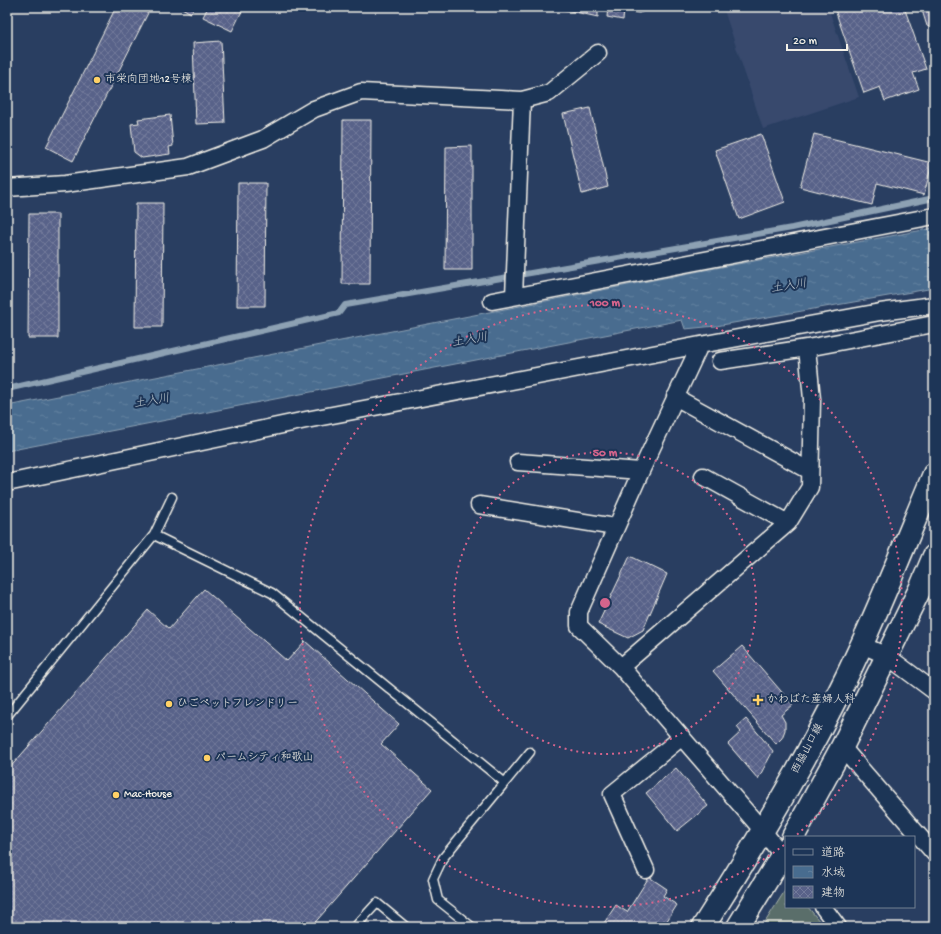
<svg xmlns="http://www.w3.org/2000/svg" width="941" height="934" viewBox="0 0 941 934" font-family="'Gochi Hand','Klee One',sans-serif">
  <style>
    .built { fill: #37496d }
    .park { fill: #5a6e6a; stroke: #a7b0a9 }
    .water { fill: url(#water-ripples); stroke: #8da1b3 }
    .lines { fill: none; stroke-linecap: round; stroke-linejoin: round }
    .stream { stroke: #8da1b3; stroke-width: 6 }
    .building { fill: url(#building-cross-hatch); stroke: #f4f1e8 }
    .lane-casing { stroke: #f4f1e8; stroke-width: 11 }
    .street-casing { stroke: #f4f1e8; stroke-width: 19 }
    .secondary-casing { stroke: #f4f1e8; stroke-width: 25 }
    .lane { stroke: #1d3557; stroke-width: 8 }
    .street { stroke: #1d3557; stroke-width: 16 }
    .secondary { stroke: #1d3557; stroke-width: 22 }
    .ring { fill: none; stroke: #d4648c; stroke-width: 2; stroke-dasharray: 2 4 }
    .poi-dot { fill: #ffd166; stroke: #1d3557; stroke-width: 1.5 }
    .labels { text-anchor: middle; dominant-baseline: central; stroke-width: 4; stroke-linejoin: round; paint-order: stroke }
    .poi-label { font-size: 11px; fill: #f4f1e8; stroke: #1d3557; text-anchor: start }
    .street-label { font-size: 11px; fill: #f4f1e8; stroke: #1d3557 }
    .water-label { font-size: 12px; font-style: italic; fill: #b8c2c9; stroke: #1d3557 }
    .centre { fill: #d4648c; stroke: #1d3557; stroke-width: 2 }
    .ring-label { font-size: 12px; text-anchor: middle; font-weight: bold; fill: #d4648c; stroke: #1d3557; stroke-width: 4; stroke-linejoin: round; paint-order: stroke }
  </style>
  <defs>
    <pattern id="water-ripples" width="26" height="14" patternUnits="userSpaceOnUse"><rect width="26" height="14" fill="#486c8f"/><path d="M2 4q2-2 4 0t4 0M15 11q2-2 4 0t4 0" fill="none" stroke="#63819f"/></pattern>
    <pattern id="building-cross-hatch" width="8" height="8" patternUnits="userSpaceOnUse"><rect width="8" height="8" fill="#596289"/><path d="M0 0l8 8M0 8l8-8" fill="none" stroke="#71799a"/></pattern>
  </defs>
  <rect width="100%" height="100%" fill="#293e61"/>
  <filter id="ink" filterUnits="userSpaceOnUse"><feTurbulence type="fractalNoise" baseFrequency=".025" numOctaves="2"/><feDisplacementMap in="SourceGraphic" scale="8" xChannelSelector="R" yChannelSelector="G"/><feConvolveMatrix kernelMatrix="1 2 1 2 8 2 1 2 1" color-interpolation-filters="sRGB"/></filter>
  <g filter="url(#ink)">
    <path class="built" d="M723,7H828L859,97L763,129Z"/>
    <path class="park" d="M786,889V907H808L824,927H762Z"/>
    <path class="water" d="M934,228V288L716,326L685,329L682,320L7,451V406L705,270Z"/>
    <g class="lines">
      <path class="stream" d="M7,389L339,313L345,305L792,228L934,198"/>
    </g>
    <path class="building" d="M116,7H136L148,13L73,161L46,147Z
      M180,7H194L191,13Z
      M208,7H244L232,31L203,17Z
      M552,7H598V17Z
      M608,7H656L639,13L624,11L623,20L607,17Z
      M834,7H904L926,69L913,73L919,89L885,101L880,87L864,93Z
      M921,7H934V29L927,26Z
      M221,41L225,123L196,124L193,43Z
      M590,108L608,187L582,194L563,114Z
      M170,115L173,146L169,147L170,154L142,158L134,152L131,124L139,123L138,119Z
      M343,120H371L370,284H342Z
      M761,134L785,202L739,219L715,150Z
      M814,134L932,163L924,195L877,183L872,205L800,187Z
      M472,146V270H445L446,147Z
      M238,183H266L265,306H237Z
      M136,203H163L162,327H135Z
      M29,214H58V338H28Z
      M630,556L667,574L643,630L628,638L598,624Z
      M204,589L287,661L305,641L399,724L381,744L432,789L311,927H250L246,924L243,927H7V771L148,610L169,629Z
      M742,646L793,705L781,715L785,722V730L782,738L776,744L713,671Z
      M746,719L773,751L758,779L728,744L741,732L737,727Z
      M676,768L708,806L677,831L646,793Z
      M649,877L667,889L663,896L677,905L663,927H610L604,923L616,905L627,912Z"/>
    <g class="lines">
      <g class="lane-casing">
        <path id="lane" d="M154,535L272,593L504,782
          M7,716L154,535L172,497
          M355,927L377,903L406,927
          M472,927L438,900L433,879L443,858L530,752"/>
      </g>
      <g class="street-casing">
        <path id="street" d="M7,188L65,184L188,167L263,139L314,109L361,92L522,100L549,93L598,53
          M514,296L522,100
          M492,301L934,216
          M700,345L641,471L579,612V626L621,667L763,831L786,860
          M720,361L807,348L934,324
          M675,397L810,471
          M518,462L641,471
          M703,476L788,523
          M7,483L306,420L700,345L880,312L934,305
          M479,505L615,527
          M862,645L887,656L934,691
          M621,667L788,523L810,487L812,399L807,348
          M842,747L934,853
          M646,870L612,794L682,737
          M823,907L838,927"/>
      </g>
      <g class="secondary-casing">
        <path id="secondary" d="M793,837L842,747L921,587L934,556
          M703,927C761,836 817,743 862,644C887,589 910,531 934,474
          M738,927L786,849"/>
      </g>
      <use href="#lane" class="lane"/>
      <use href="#street" class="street"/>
      <use href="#secondary" class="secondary"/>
    </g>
  </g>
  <g class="ring">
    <circle cx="605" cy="603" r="151"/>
    <path d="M784 845A301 301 0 1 1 794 837"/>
  </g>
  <g class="poi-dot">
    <circle cx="97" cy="80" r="4"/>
    <path d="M756 694h4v4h4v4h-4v4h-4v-4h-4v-4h4z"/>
    <circle cx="169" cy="704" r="4"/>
    <circle cx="207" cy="758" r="4"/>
    <circle cx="116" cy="795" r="4"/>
  </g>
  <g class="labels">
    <g class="poi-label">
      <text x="105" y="80">市栄向団地12号棟</text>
      <text x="767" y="700">かわばた産婦人科</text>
      <text x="177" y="704">ひごペットフレンドリー</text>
      <text x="215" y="758">パームシティ和歌山</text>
      <text x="124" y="795">Mac-House</text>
    </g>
    <g class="street-label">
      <text transform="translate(808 749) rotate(-62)">西脇山口線</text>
    </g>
    <g class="water-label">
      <text transform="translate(789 287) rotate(-9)">土入川</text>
      <text transform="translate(470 341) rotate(-10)">土入川</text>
      <text transform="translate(152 402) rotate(-10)">土入川</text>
    </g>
  </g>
  <circle cx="605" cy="603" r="6" class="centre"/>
  <g class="ring-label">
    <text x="605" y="306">100 m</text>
    <text x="605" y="456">50 m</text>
  </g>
  <rect width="941" height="934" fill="none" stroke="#1d3557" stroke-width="24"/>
  <rect x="12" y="12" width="917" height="910" fill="none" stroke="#f4f1e8" stroke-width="1.5" filter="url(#ink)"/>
  <rect x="785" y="836" width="130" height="72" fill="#1d3557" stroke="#738091"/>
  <rect x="793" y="849" width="20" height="6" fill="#1d3557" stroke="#738091"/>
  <text x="821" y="856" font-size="12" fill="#f4f1e8">道路</text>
  <rect x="793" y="866" width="20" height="12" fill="url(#water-ripples)" stroke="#738091"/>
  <text x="821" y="876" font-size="12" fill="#f4f1e8">水域</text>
  <rect x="793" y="886" width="20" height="12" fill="url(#building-cross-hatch)" stroke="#738091"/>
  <text x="821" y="896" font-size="12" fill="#f4f1e8">建物</text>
  <path d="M787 44v6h60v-6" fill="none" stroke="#f4f1e8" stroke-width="2"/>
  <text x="793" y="44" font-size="12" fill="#f4f1e8" stroke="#1d3557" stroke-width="3" paint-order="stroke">20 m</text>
</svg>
